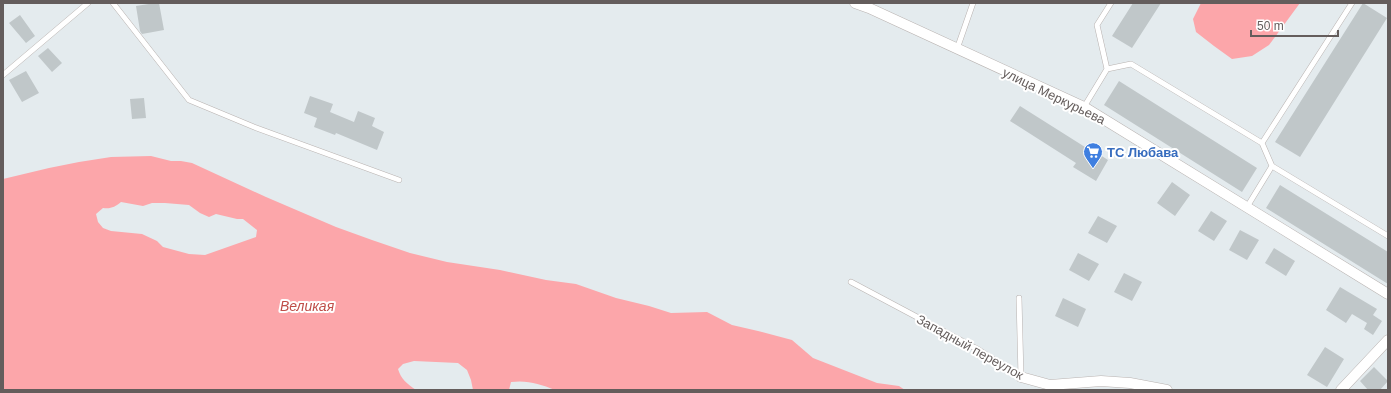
<svg xmlns="http://www.w3.org/2000/svg" width="1391" height="393" viewBox="0 0 1391 393" font-family="Helvetica,sans-serif">
  <style>
    .water { fill: #fca6aa; fill-rule: evenodd }
    .building { fill: #c0c7c9 }
    .lines { fill: none; stroke-linecap: round; stroke-linejoin: round }
    .lane-casing { stroke: #b9b3b1; stroke-width: 6 }
    .street-casing { stroke: #b9b3b1; stroke-width: 11 }
    .lane { stroke: #fff; stroke-width: 5 }
    .street { stroke: #fff; stroke-width: 10 }
    .labels { text-anchor: middle; dominant-baseline: central; stroke-width: 4; stroke-linejoin: round; paint-order: stroke }
    .street-label { font-size: 13px; fill: #645d5c; stroke: #fff }
    .shop-label { font-size: 13px; font-weight: bold; fill: #366cbe; stroke: #fff; text-anchor: start }
    .water-label { font-size: 14px; font-style: italic; fill: #bf4e49; stroke: #fff }
  </style>
  <rect width="100%" height="100%" fill="#e4ebee"/>
  <path class="water" d="M1201,3H1300L1269,45L1252,56L1232,59L1214,46L1196,32L1193,19Z
    M151,156L171,161H181L192,163L266,197L336,227L372,240L410,253L447,262L500,270L546,280L576,284L616,298L649,306L671,313L707,312L732,325L758,331L792,340L813,358L877,383L899,386L905,390H555C540,384 528,380 511,382L509,390H473L471,380L467,370L458,363L414,361L403,364L398,369C401,379 407,384 416,390H3V179L49,168L79,162L111,157ZM121,202L143,206L152,203H165L189,205L200,213L209,217L216,214L237,219H243L257,230L256,237L205,255L189,254L163,247L157,241L142,234L111,231L103,228L98,222L96,214L103,208C111,209 115,207 121,202Z"/>
  <path class="building" d="M155,3H159L164,30L142,34L140,31L136,6Z
    M1133,3H1161L1132,48L1112,36Z
    M1363,3L1387,18L1300,157L1275,142Z
    M20,15L35,36L26,43L9,23Z
    M48,48L62,63L52,72L38,56Z
    M26,71L39,93L22,102L9,80Z
    M1119,81L1257,168L1242,192L1104,105Z
    M310,96L333,104L330,112L354,122L358,111L375,118L372,126L384,132L377,150L336,133L335,135L314,127L317,118L304,113Z
    M144,98L146,118L132,119L130,99Z
    M1020,106L1085,147L1086,146L1108,160L1096,181L1073,167L1076,163L1010,121Z
    M1172,182L1190,195L1175,216L1157,203Z
    M1280,185L1388,252V284L1266,208Z
    M1211,211L1227,221L1214,241L1198,231Z
    M1098,216L1117,226L1107,243L1088,233Z
    M1240,230L1259,240L1247,260L1229,250Z
    M1274,248L1295,261L1286,276L1265,263Z
    M1078,253L1099,264L1089,281L1069,270Z
    M1124,273L1142,282L1132,301L1114,292Z
    M1340,287L1377,309L1373,315L1382,321L1373,335L1364,329L1367,323L1352,314L1346,323L1326,310Z
    M1063,298L1086,309L1078,327L1055,316Z
    M1325,347L1344,359L1327,387L1307,375Z
    M1374,367L1388,381L1380,390H1368L1360,381Z"/>
  <g class="lines">
    <g class="lane-casing">
      <path id="lane" d="M113,3L189,100L254,127L399,180
        M957,49L973,3
        M1107,69L1131,64L1262,143
        M3,75L88,3
        M1084,107L1107,69L1097,25L1111,3
        M1272,166L1388,236
        M1247,207L1272,166L1262,143L1352,3
        M851,282L979,350L1021,377
        M1019,298L1021,377"/>
    </g>
    <g class="street-casing">
      <path id="street" d="M855,3L869,8L1084,107L1388,294
        M1021,377L1050,385L1101,381L1130,383L1167,390
        M1341,390L1388,340"/>
    </g>
    <use href="#lane" class="lane"/>
    <use href="#street" class="street"/>
  </g>
  <defs>
    <g id="supermarket-pin" transform="scale(1)"><path d="M0 17L-7.5 6A9.5 9.5 0 1 1 7.5 6Z" fill="#3f7fe0" stroke="#fff"/><path d="M-6-5.5h2.5l.6 2H6L4.5 2H-2.5L-4.4-4H-6ZM-1.5 3.2a1.3 1.3 0 1 0 .1 0ZM3 3.2a1.3 1.3 0 1 0 .1 0Z" fill="#fff"/></g>
  </defs>
  <g fill-rule="evenodd">
    <use href="#supermarket-pin" x="1093" y="152"/>
  </g>
  <g class="labels">
    <g class="street-label">
      <text transform="translate(1054 96) rotate(26)">улица Меркурьева</text>
      <text transform="translate(970 347) rotate(29)">Западный переулок</text>
    </g>
    <g class="shop-label">
      <text x="1107" y="152">ТС Любава</text>
    </g>
    <g class="water-label">
      <text x="307" y="306">Великая</text>
    </g>
  </g>
  <rect width="1391" height="393" fill="none" stroke="#645d5c" stroke-width="8"/>
  <path d="M1251 30v6h87v-6" fill="none" stroke="#645d5c" stroke-width="2"/>
  <text x="1257" y="30" font-size="12" fill="#645d5c" stroke="#ffffff" stroke-width="3" paint-order="stroke">50 m</text>
</svg>
